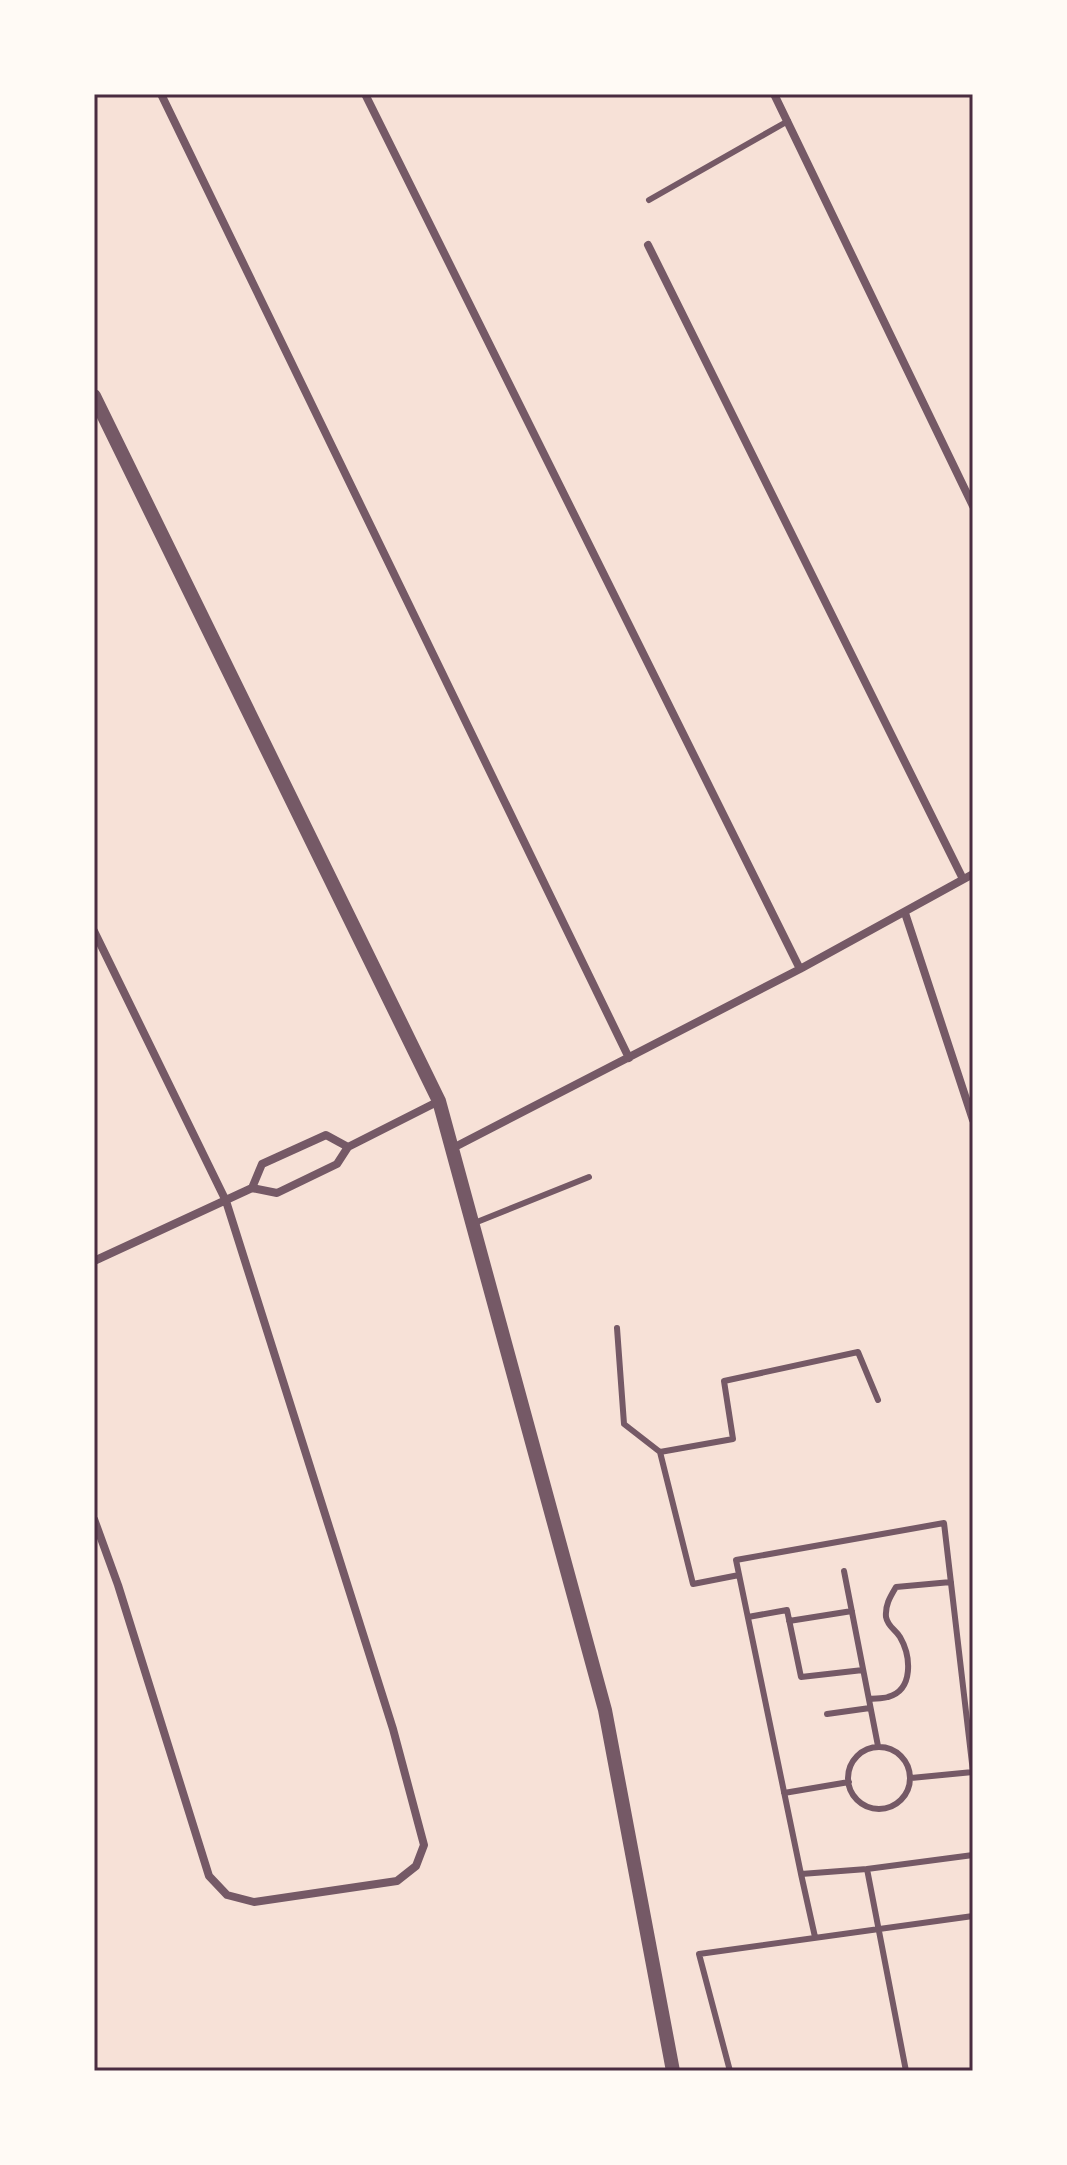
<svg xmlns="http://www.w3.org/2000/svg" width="1067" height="2165" viewBox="0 0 1067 2165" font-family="'Source Sans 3',sans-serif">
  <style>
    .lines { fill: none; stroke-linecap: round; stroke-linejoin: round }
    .service { stroke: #755966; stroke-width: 6 }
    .minor { stroke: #755966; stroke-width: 8 }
    .tertiary { stroke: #755966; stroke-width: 14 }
    .neatline { fill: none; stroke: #4a2c40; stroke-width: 3 }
  </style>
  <rect width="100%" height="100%" fill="#f7e1d7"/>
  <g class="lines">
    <path class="service" d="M649,200L788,121
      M472,1224L589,1177
      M617,1328L624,1424L660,1452L693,1584L739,1575
      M660,1452L733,1439L724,1381L858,1352L878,1400
      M844,1571L878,1746
      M748,1617L787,1610L801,1677L863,1670
      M789,1621L852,1611
      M869,1699C875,1698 882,1699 888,1697C914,1690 911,1656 900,1637C895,1629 888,1627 886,1617C885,1605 890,1597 896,1587L951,1582
      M827,1714L870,1708
      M848 1778a31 31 0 1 1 62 0a31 31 0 1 1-62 0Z
      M973,1772L944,1523L736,1560L801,1874L867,1869L973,1855
      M911,1778L973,1772
      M784,1793L849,1782
      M867,1869L906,2071
      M801,1874L815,1937
      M730,2071L699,1954L973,1916"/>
    <path class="minor" d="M161,94L629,1058
      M365,94L800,969
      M774,94L973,506
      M648,245L963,879
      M905,913L973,1120
      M94,931L226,1201L393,1729L424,1845L416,1866L397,1881L254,1902L227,1895L209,1876L118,1585L94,1519
      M451,1149L800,969L973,874
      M252,1188L262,1164L326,1135L348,1147
      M94,1261L252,1188L277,1193L337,1164L348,1147L439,1101"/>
    <path class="tertiary" d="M94,396L439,1101L605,1710L673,2071"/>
  </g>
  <rect width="1067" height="2165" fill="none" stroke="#fffaf5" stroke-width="192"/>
  <rect x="96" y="96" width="875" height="1973" class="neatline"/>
</svg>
